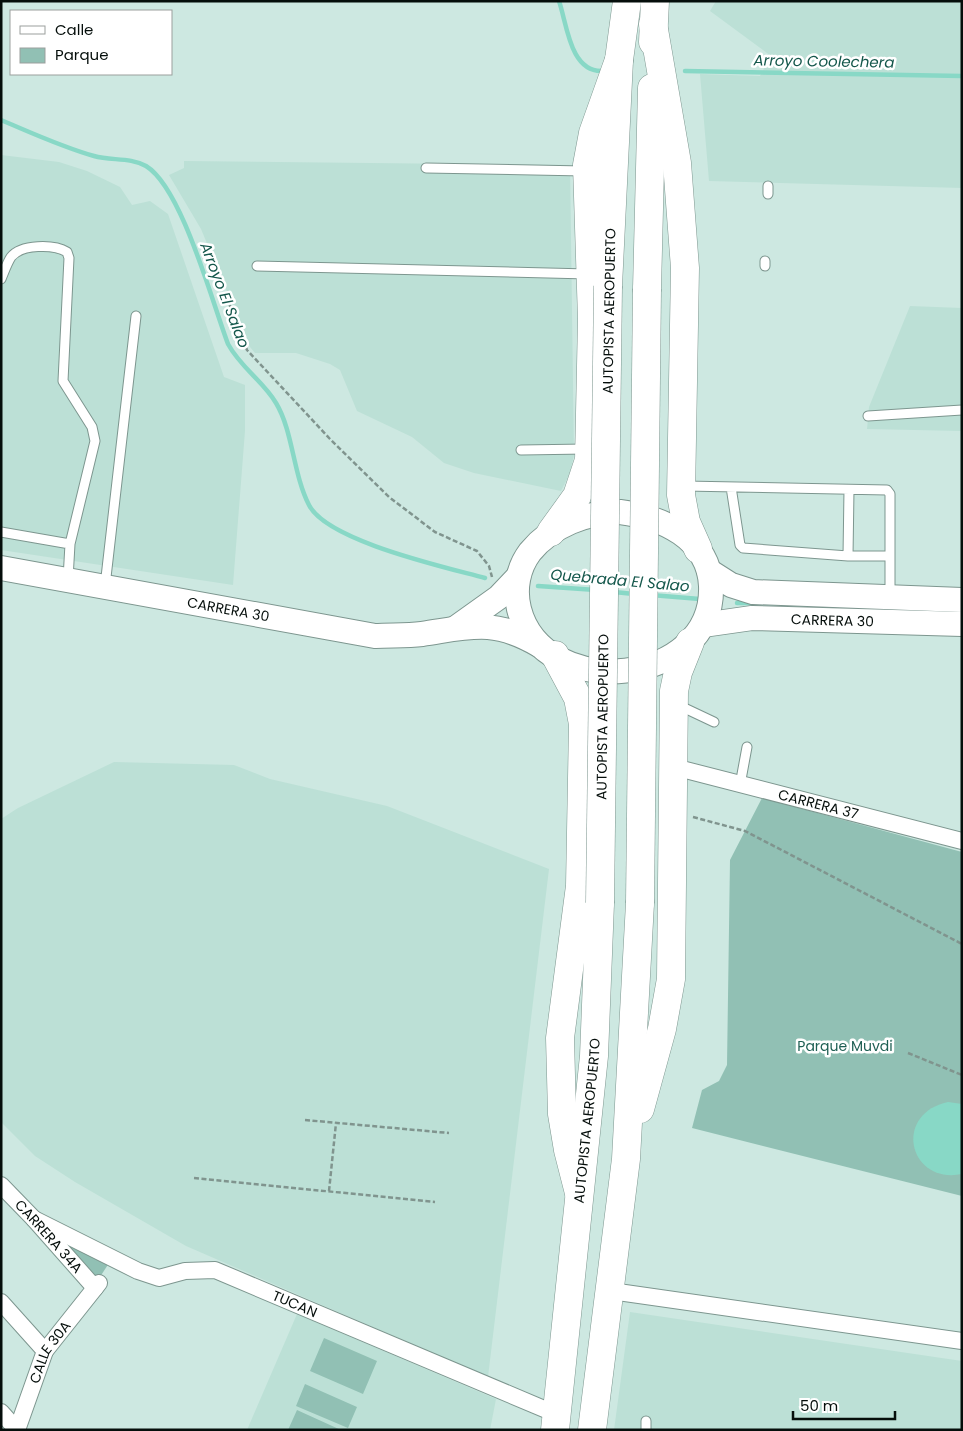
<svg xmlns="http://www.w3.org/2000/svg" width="963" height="1431" viewBox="0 0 963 1431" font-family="Poppins,sans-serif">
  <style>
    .built { fill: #bce0d6 }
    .green { fill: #91c0b4 }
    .water { fill: #88d8c6 }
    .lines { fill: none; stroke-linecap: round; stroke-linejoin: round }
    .stream { stroke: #88d8c6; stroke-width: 4.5 }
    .lane-casing { stroke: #7d968f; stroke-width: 11 }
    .street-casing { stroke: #7d968f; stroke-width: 18 }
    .secondary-casing { stroke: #7d968f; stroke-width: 26 }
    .highway-casing { stroke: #7d968f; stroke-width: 29 }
    .path { stroke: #80948e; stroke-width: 2.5; stroke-dasharray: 5 2.5; stroke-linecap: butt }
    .lane { stroke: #fff; stroke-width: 9 }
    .street { stroke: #fff; stroke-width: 16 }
    .secondary { stroke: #fff; stroke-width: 24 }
    .highway { stroke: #fff; stroke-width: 28 }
    .highway-bridge-casing { stroke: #7d968f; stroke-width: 29; stroke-linecap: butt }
    .highway-bridge { stroke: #fff; stroke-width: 28 }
    .labels { text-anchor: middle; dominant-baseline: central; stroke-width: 5; stroke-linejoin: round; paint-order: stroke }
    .street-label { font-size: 14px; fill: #050e0b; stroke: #fff }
    .park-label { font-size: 14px; fill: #1e5f53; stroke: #fff }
    .water-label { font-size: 15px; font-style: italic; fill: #14574b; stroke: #fff }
  </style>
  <rect width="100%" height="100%" fill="#cde8e1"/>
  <path class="built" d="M716,1H962V188L709,181L700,74L760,76L771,56L710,11Z
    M1,155L59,162L87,171L120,187L132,205L150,201L168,214L224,377L245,385V431L233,585L1,550Z
    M184,161L570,165L574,455L570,473L561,491L474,473L444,463L412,437L357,411L340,370L330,364L296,353H255L250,347L201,229L169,175L184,168Z
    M910,306L962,308V431L867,429L869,407Z
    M114,762L234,765L270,779L387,806L549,869L488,1377L186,1246L75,1182L35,1156L1,1122V819L18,808Z
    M630,1312L962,1361V1430H614Z
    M297,1314L496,1399L490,1430H247Z"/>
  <path class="green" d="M762,798L962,852V1196L692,1128L702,1090L719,1081L727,1065L730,860Z
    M62,1236L111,1260L98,1280L64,1245Z
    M324,1338L377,1361L363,1394L310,1371Z
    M305,1384L357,1407L348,1428L296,1406Z
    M297,1410L341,1430H288Z"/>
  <path class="water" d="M948,1102L962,1104V1174C909,1185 892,1114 948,1102Z"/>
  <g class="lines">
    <path class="stream" d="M559,1C567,24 570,72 602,71
      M685,71L962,76
      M1,120C32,133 62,147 94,156C111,161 130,157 146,166C182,188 212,302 228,344C241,368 263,381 276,403C293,431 293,474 309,505C327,541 445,567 485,578
      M538,586L596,590
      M614,592L634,594
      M651,595L700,599
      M737,603H754"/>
    <g class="lane-casing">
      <path id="lane" d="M426,168L584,171
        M768,194V186
        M257,266L588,274
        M765,266V261
        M1,279C4,272 7,263 11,257C21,244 54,244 67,252L69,258L63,381L92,427L95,441L70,544L68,579
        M868,416L962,410
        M521,450L586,449
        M684,486L887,490L890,494V597
        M731,487L740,545L743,548L848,556H890
        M1,532L70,544
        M848,556L849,490
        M105,586L136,316
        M678,705L714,722
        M740,785L747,747
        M646,1430V1421"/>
    </g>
    <g class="street-casing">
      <g id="street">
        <path id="s1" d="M674,767L962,841"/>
        <path id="s2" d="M1,1185L34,1219L95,1288"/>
        <path id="s3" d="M34,1219L138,1271L159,1278L185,1271L215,1270L556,1414"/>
        <path d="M611,1291L962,1341"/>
        <path d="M1,1302L45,1351"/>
        <path d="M1,1412L17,1430"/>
        <path id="s4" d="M17,1430L45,1351L99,1283"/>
      </g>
    </g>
    <g class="secondary-casing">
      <g id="secondary">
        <path d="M620,512C662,517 709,538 711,586C715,687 543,703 519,609C514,589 518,568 530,552C552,525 587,512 620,512Z"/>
        <path id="s5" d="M1,568L375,636C390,635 406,636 422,634C470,627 493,618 539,645"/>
        <path d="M709,571L731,585L753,592L962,600"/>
        <path id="s6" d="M703,625L752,618L962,624"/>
        <path d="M457,627L499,597L518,577"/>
      </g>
    </g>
    <g class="highway-casing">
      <g id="highway">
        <path d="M653,24L677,163L685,268L681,495L686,522L698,549"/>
        <path d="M653,42L655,1"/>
        <path d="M608,286L619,60L627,1"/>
        <path d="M647,289L652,88"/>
        <path d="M551,532L577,496L589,460L592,319L587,165L593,133L619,60"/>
        <path d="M555,655L578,698L583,724L580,886L560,1038L562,1114L568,1150L579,1193"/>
        <path d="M640,1109L662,1029L671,979L674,691L678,672L690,642"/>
        <path id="s7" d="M555,1430L594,1056L600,903"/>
        <path d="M592,1430L626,1159L640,903"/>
      </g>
    </g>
    <path class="path" d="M227,298L247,350L330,439L389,497L435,532L477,551L489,566L492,577
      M693,817L745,831L962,944
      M908,1053L962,1075
      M305,1120L449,1133
      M194,1178L435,1202
      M329,1191L336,1123"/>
    <use href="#lane" class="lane"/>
    <use href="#street" class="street"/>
    <use href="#secondary" class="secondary"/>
    <use href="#highway" class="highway"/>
    <g class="highway-bridge-casing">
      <g id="highway-bridge">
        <path id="s8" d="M600,903L608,286"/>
        <path d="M640,903L647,289"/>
      </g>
    </g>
    <use href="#highway-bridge" class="highway-bridge"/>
  </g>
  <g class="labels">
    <g class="street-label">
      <text transform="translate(609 311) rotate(-89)">AUTOPISTA AEROPUERTO</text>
      <text stroke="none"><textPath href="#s5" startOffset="231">CARRERA 30</textPath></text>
      <text stroke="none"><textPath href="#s6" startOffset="130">CARRERA 30</textPath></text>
      <text stroke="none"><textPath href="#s8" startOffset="186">AUTOPISTA AEROPUERTO</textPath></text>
      <text stroke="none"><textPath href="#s1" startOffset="149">CARRERA 37</textPath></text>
      <text stroke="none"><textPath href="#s7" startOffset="311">AUTOPISTA AEROPUERTO</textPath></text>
      <text stroke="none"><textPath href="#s2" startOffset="70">CARRERA 34A</textPath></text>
      <text stroke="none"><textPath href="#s3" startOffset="282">TUCAN</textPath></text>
      <text stroke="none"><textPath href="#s4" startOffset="85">CALLE 30A</textPath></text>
    </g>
    <g class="park-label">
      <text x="845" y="1046">Parque Muvdi</text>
    </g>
    <g class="water-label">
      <text transform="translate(824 61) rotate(1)">Arroyo Coolechera</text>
      <text transform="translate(225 295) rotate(69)">Arroyo El Salao</text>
      <text transform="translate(620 580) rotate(5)">Quebrada El Salao</text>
    </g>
  </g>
  <rect width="963" height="1431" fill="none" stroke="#050e0b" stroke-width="5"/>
  <rect x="10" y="10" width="162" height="65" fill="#ffffff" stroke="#9b9f9d"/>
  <rect x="20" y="26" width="25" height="8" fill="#ffffff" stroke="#9b9f9d"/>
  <text x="55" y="35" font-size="15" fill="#050e0b">Calle</text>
  <rect x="20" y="48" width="25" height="15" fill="#91c0b4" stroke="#9b9f9d"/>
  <text x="55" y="60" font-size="15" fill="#050e0b">Parque</text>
  <path d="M793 1411v8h102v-8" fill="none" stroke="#050e0b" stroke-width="2.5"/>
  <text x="800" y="1411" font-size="15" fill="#050e0b" stroke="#ffffff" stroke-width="4" paint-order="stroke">50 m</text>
</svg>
